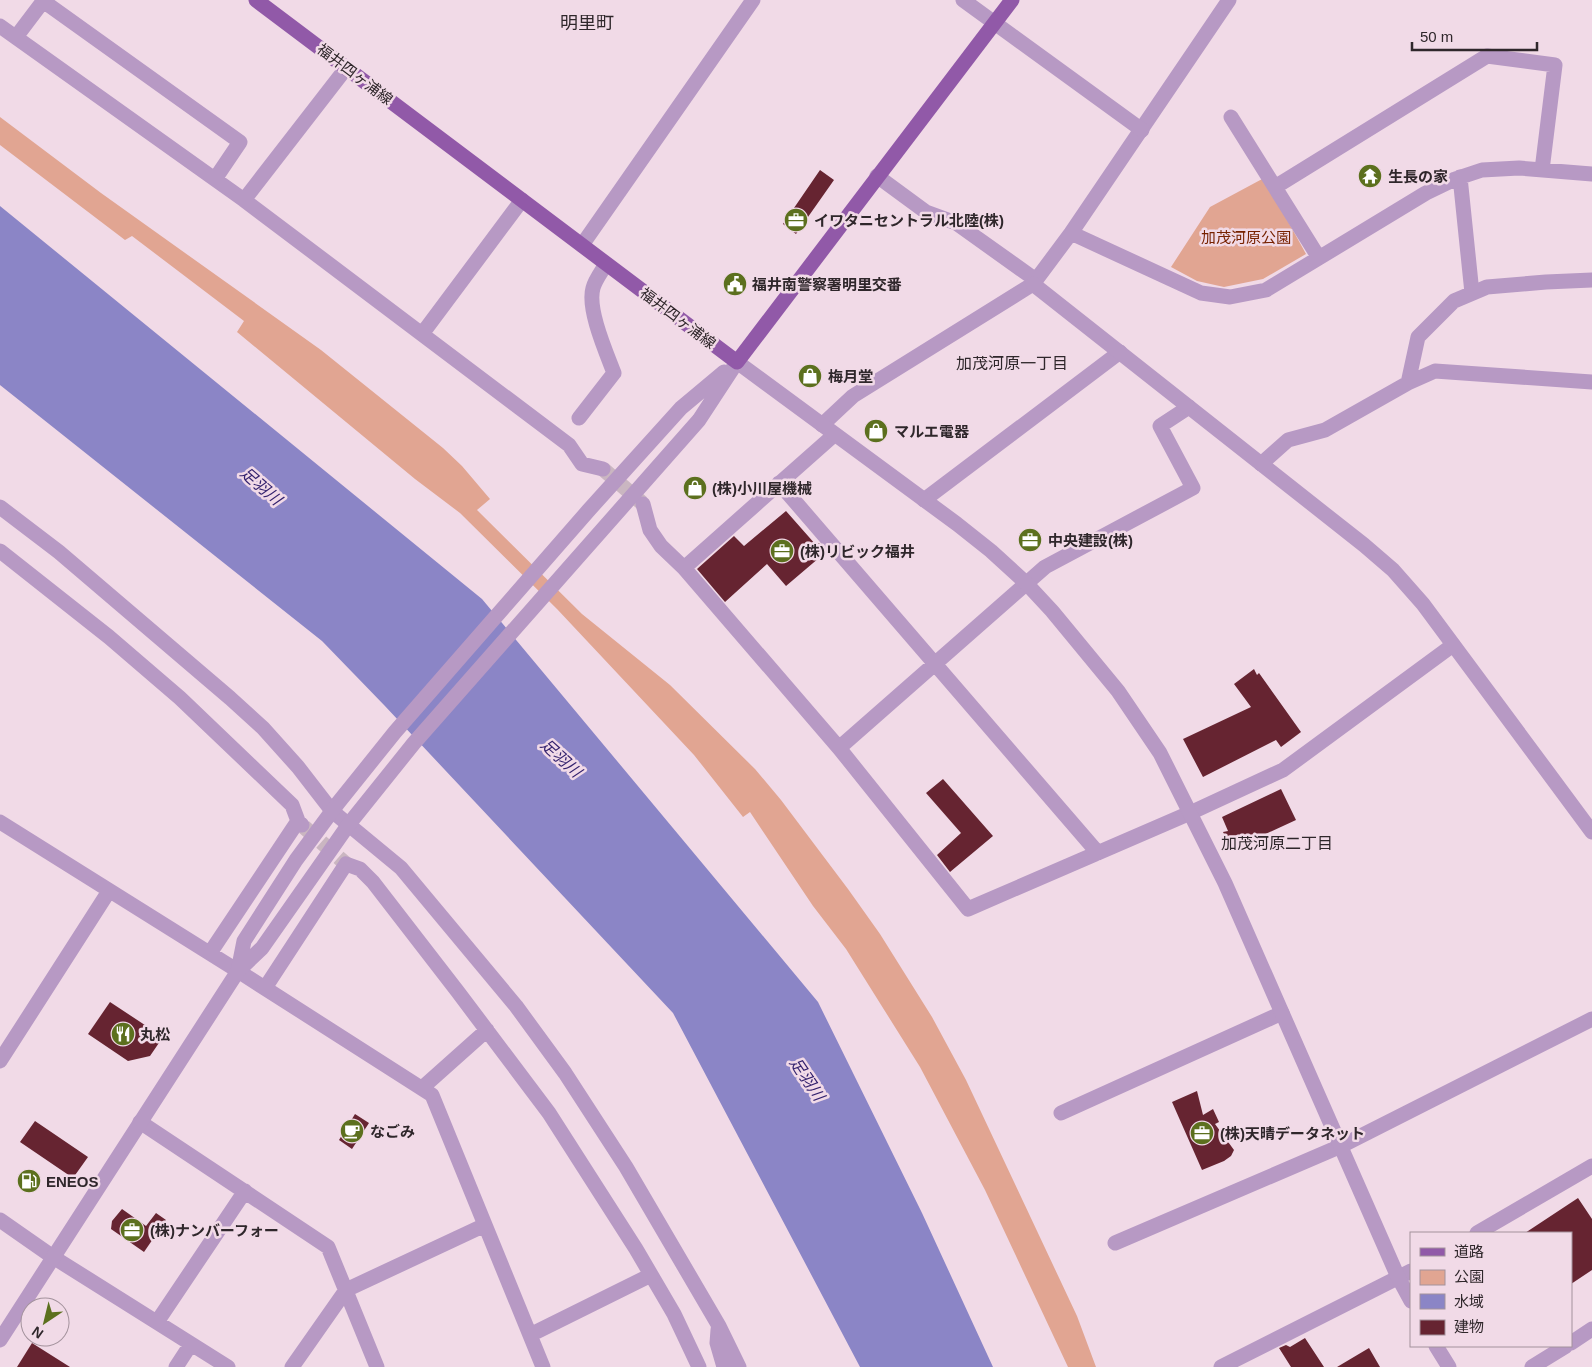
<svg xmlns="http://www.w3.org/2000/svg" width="1592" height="1367" viewBox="0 0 1592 1367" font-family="Arial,'Noto Sans JP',sans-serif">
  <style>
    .green { fill: #e1a592 }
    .water { fill: #8b85c6 }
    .building { fill: #662431 }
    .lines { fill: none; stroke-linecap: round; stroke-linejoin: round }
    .minor-tunnel { stroke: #cab6c1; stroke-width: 15; stroke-dasharray: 15 8; stroke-linecap: butt }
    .minor { stroke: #b799c4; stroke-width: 15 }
    .tertiary { stroke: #b799c4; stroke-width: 15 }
    .primary { stroke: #9159a8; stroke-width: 15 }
    .labels { text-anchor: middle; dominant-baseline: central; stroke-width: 5; stroke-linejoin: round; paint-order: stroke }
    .street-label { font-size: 15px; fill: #2f272b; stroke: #f1dae7 }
    .poi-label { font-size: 15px; font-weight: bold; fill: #2f272b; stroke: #f1dae7; text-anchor: start }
    .park-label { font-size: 15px; fill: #720; stroke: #f1dae7 }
    .neighbourhood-label { font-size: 16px; fill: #2f272b; stroke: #f1dae7 }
    .water-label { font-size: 16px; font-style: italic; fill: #33226e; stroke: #f1dae7 }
    .quarter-label { font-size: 18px; fill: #2f272b; stroke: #f1dae7 }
  </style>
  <rect width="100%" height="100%" fill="#f1dae7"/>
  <path class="green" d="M0,117L101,193L321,350L443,448L462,466L490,499L477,510L582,614L670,685L755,769L781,800L848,889L880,934L932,1017L966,1080L1077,1316L1096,1367H1068L985,1190L920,1067L846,949L813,906L750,812L743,817L694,755L557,609L460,513L415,479L237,332L244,321L132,236L125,240L0,145Z
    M1264,178L1306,254L1263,279L1224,287L1197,281L1171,267L1210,207Z"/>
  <path class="water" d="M0,206L482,599L818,1002L922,1213L993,1367H860L673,1013L384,705L322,641L0,385Z"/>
  <path class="building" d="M820,170L834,180L796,234L783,224Z
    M786,511L816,545L819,543L826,552L786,586L767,564L725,602L697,569L734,536L744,546Z
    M1254,669L1257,675L1259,673L1301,732L1281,747L1276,740L1203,777L1183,739L1251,707L1234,684Z
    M943,779L993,836L950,872L937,855L961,833L926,793Z
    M1281,789L1296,820L1237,847L1234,843L1229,844L1223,832L1228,831L1222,817Z
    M110,1002L163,1037L150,1056L128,1061L88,1034Z
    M1197,1091L1203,1115L1213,1109L1219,1122L1215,1124L1234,1150L1231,1156L1224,1161L1202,1170L1172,1102Z
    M355,1114L369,1123L352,1149L339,1140Z
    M35,1121L88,1157L73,1178L20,1142Z
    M1578,1198L1592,1219V1270L1571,1284V1233H1525Z
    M122,1209L146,1226L156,1213L166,1220L144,1252L111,1229L112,1221Z
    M1305,1338L1324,1367H1291L1279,1348L1286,1345L1290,1347Z
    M32,1343L70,1367H17Z
    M1369,1348L1380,1367H1337Z"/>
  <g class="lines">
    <path class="minor-tunnel" d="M603,469L642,503
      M304,827L346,864"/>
    <path class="minor" d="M43,1L240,142L215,179
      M0,26L244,200L569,445L582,464L603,469
      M16,37L44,0
      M1231,117L1319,258
      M877,176L926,212L956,223L1036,280
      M1460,177L1472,293
      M1275,187L1487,56L1555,65L1542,170
      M244,200L347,67
      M1071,233L1201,293L1230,297L1266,290L1426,193L1455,179L1482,170L1519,168L1592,174
      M422,334L522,200
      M1408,383L1418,337L1454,301L1487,287L1546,282L1592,280
      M579,418L614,373C606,352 587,309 593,288C595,280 602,271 606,264
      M822,425L853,396L1033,284L1071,233L1229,0
      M1261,464L1288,440L1325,430L1408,383L1435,371L1592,382
      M779,483L1098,853
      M924,500L1120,352
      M643,504L650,530L661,546L684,568L839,748L968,909L1190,813L1283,770L1453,645
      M0,507L59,552L230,698L263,728L298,767L332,811L401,868L516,1006L565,1073L626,1167L719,1326L739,1367
      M0,551L109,637L180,698L292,805L298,821L302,825
      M684,568L834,435
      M839,748L1045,567L1193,488L1160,426L1189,407
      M0,822L238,971L432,1095L543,1367
      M210,953L298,821
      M265,988L346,864L360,869L373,882L458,992L549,1113L636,1249L674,1314L699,1367
      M0,1061L109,891
      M422,1088L487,1030
      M1061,1113L1282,1013
      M140,1122L328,1247L377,1367
      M0,1220L53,1257L228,1367
      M1477,1233L1592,1166
      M1115,1243L1341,1146L1592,1019
      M157,1322L245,1191
      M718,1330L717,1343L724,1367
      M530,1335L651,1275
      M1571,1343L1592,1329
      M176,1367L191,1344
      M292,1367L346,1290L485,1225
      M1221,1367L1411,1271
      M1532,1367L1566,1346"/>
    <path class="tertiary" d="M963,0L1142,130
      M582,245L753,0
      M1033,284L1364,545L1393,570L1423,604L1592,832
      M737,362L957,524L991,551L1026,583L1052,611L1118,691L1160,753L1225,883L1398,1277L1411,1301
      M238,971L244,941L296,860L338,803L395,732L588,511L681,408L724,372
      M0,1340L238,971L262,948L349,824L414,743L699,420L737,362
      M1436,1346L1449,1367"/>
    <path class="primary" d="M256,0L737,362L1012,0"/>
  </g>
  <defs>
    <g id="temple-disc" transform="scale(1.25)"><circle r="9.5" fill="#5c701e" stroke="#f1dae7"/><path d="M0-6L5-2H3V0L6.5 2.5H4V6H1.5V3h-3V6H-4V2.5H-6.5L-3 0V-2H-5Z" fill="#fff"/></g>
    <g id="office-disc" transform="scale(1.25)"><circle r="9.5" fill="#5c701e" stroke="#f1dae7"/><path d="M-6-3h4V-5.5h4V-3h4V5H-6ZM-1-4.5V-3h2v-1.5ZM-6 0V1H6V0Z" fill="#fff"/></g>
    <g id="civic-disc" transform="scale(1.25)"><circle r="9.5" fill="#5c701e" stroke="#f1dae7"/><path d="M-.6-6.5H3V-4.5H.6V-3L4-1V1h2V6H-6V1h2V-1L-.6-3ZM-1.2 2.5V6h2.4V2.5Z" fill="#fff"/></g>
    <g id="shop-disc" transform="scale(1.25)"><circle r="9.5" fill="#5c701e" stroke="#f1dae7"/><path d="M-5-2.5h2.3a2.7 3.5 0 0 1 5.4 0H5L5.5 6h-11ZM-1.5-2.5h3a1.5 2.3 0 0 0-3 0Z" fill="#fff"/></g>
    <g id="restaurant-disc" transform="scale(1.25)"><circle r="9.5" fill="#5c701e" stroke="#f1dae7"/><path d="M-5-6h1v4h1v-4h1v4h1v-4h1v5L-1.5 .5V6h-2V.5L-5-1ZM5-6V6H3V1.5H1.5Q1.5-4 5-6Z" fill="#fff"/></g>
    <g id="cafe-disc" transform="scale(1.25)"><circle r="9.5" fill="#5c701e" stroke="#f1dae7"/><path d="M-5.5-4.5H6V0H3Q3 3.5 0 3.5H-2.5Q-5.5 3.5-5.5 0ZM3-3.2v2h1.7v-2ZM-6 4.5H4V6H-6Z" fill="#fff"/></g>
    <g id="fuel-disc" transform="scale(1.25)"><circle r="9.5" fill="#5c701e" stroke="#f1dae7"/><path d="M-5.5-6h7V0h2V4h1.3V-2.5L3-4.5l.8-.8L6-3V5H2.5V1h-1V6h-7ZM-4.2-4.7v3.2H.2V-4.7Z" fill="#fff"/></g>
  </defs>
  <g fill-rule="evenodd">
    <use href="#temple-disc" x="1370" y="176"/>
    <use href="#office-disc" x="796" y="220"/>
    <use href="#civic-disc" x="735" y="284"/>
    <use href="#shop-disc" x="810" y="376"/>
    <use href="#shop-disc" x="876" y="431"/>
    <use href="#shop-disc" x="695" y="488"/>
    <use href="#office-disc" x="1030" y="540"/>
    <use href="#office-disc" x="782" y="551"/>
    <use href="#restaurant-disc" x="123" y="1034"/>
    <use href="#cafe-disc" x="352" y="1131"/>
    <use href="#office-disc" x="1202" y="1133"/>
    <use href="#fuel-disc" x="29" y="1181"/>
    <use href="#office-disc" x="132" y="1230"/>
  </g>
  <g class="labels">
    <g class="street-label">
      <text transform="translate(355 74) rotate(37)">福井四ヶ浦線</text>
      <text transform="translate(678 318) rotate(37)">福井四ヶ浦線</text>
    </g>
    <g class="poi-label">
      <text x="1388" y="176">生長の家</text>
      <text x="814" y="220">イワタニセントラル北陸(株)</text>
      <text x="752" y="284">福井南警察署明里交番</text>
      <text x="828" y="376">梅月堂</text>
      <text x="894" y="431">マルエ電器</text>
      <text x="712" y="488">(株)小川屋機械</text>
      <text x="1048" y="540">中央建設(株)</text>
      <text x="800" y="551">(株)リビック福井</text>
      <text x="140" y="1034">丸松</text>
      <text x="370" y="1131">なごみ</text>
      <text x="1220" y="1133">(株)天晴データネット</text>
      <text x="46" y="1181">ENEOS</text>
      <text x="150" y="1230">(株)ナンバーフォー</text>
    </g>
    <g class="park-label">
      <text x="1246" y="237">加茂河原公園</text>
    </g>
    <g class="neighbourhood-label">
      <text x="1012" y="363">加茂河原一丁目</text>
      <text x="1277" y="843">加茂河原二丁目</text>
    </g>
    <g class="water-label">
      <text transform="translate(261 486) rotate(41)">足羽川</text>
      <text transform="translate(561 758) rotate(42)">足羽川</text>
      <text transform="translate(807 1079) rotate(56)">足羽川</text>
    </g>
    <g class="quarter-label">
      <text x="587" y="23">明里町</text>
    </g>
  </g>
  <rect x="1410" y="1232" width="162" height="115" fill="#f1dae7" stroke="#a3929c"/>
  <rect x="1420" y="1248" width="25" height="8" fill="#9159a8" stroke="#a3929c"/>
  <text x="1454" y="1257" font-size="15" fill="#2f272b">道路</text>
  <rect x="1420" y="1270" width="25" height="15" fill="#e1a592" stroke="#a3929c"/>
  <text x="1454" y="1282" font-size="15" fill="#2f272b">公園</text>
  <rect x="1420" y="1294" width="25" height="15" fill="#8b85c6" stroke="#a3929c"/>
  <text x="1454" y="1307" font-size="15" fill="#2f272b">水域</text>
  <rect x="1420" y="1320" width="25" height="15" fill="#662431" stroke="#a3929c"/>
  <text x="1454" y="1332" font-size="15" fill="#2f272b">建物</text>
  <g transform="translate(45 1322) rotate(215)"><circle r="24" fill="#f1dae7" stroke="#a3929c"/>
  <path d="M0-4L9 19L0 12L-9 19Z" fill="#5c701e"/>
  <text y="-8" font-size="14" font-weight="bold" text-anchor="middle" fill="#2f272b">N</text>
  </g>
  <path d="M1412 42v8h125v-8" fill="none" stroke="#2f272b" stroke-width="2.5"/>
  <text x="1420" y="42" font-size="15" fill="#2f272b" stroke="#f1dae7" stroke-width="4" paint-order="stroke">50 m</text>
</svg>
